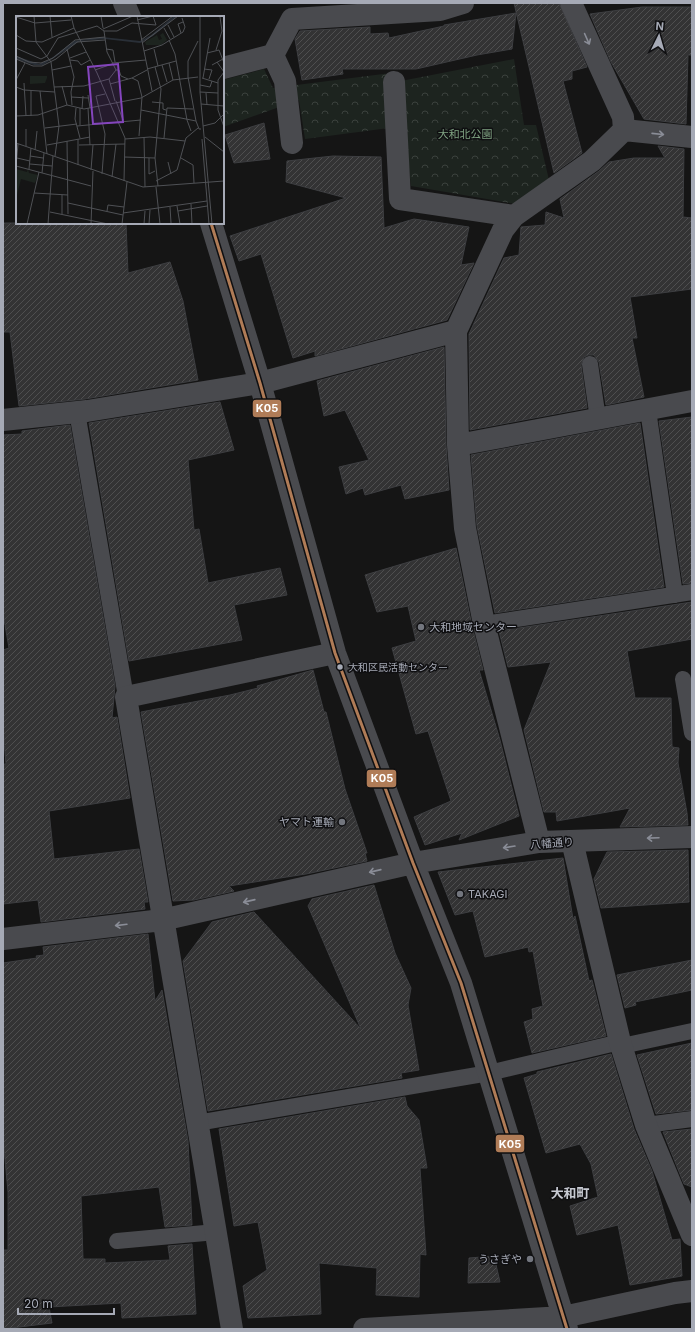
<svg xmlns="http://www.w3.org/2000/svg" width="695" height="1332" viewBox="0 0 695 1332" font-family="Inter,'Noto Sans JP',sans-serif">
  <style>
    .park { fill: url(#park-crowns) }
    .building { fill: url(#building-hatch); stroke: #3d3e41 }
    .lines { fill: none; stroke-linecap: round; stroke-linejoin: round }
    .service { stroke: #494a4e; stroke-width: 16 }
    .minor { stroke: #494a4e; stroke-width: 22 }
    .bus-1-casing { stroke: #0f0f11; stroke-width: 6 }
    .bus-1 { stroke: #b07c57; stroke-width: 3 }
    .oneway { stroke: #8a8d97 }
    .poi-dot { fill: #73767e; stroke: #0f0f11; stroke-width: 1.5 }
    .bus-dot { fill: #a6aab6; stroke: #0f0f11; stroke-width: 1.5 }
    .labels { text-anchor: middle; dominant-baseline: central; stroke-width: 3; stroke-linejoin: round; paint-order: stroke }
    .bus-label { font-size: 10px; fill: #a6aab6; stroke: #0f0f11; text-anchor: start }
    .park-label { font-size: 11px; fill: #7ea181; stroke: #0f0f11 }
    .poi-label { font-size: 11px; fill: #a6aab6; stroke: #0f0f11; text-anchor: start }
    .street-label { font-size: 11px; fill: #a6aab6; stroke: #0f0f11 }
    .quarter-label { font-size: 13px; font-weight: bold; fill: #c7cad2; stroke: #0f0f11 }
    .inset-road { fill: none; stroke: #4f5155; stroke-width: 1 }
    .view { fill: #8445bd; fill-opacity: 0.15; stroke: #8445bd; stroke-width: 2 }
    .inset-edge { fill: none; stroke: #a6aab6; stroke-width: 2 }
    .line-badge { stroke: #0f0f11; stroke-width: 1.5 }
    .badge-label { font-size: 11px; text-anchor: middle; font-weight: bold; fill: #fff }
  </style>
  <defs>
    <pattern id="park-crowns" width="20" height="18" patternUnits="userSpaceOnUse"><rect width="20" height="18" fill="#1d241f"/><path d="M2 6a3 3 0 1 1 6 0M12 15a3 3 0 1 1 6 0" fill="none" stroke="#3b413d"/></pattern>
    <pattern id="building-hatch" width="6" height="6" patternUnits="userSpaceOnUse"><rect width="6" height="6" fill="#333334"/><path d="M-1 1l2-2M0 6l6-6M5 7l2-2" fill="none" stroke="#4e4e4f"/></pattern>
  </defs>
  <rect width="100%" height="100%" fill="#151515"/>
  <path class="park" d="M514,59L524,125H536L549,180L521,205L411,186L404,126L305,139L299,100L223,127V80L264,69L273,88L399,72L401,81Z"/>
  <path class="building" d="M514,3H559L587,67L572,71V79L563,81L582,153L554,173Z
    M642,7H692V55H688L686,124L644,119L611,62L590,14Z
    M516,13L512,49L477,55L416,69H342L343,74L302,80L295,39L300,31L370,27V34L388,33L389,38L444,26V25Z
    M264,123L270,159L234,163L225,135Z
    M658,146L684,149L683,217L692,218V289L630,297L637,338H632L644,397L606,405L599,362L594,355H588L584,357L581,365L587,408L470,430L469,334L504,258L519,255L521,227L545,225L546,212L564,218L560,199L599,171L609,162L634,158H665Z
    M333,156L381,157L384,228L414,219L469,227L461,265L474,263L447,320L315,356V351L293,358L261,254L239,261L230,236L346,198L286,182L287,161Z
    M3,223H126L128,273L170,262L183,301L198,380L85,399L19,406L10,332H3Z
    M444,347L446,445L449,490L405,499L401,485L365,495L363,488L346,494L339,467L369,460L345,410L324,416L317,381Z
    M220,402L234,450L188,460L194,530L199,529L208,583L280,568L287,595L234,605L242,640L129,661L89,423Z
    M692,417V583L683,584L659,421Z
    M640,423L664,587L495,613L477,526L471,455Z
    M70,425L115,686L112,718L117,717L130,798L49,811L54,859L139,849L148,902H144L145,909L41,922L38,900L3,904V764H6L3,729V650L9,648L3,614V435L22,434V431Z
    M456,548L472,626L483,670H479L500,740L519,816L459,840L462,833L425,845L414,817L451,801L428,731L416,734L392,648L416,641L408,606L377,612L365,575Z
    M692,602V639L627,651L635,698H671L672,747L679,748L678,763L687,813L688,825L620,827L630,808L557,821L556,812H544L524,730L551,662L508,667L499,631Z
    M313,670L324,712H326L345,789L367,853H365L367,861L306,874L229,886L234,891L194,900L173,901L141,712L230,695L258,688L257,686Z
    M688,850L689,902L601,908L594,879L607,852Z
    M563,858L573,919L575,916L589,981L592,980L606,1036L532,1053L524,1022L533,1019L532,1009L543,1006L533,951L529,952L528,947L485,957L473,911L455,915L438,872Z
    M374,885L395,953L411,988L408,1005L419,1070L401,1073L402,1078L208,1111L183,961L212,922L254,912L361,1029L308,906L312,899Z
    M148,934L155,1001L162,990L188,1141L192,1225L165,1227L159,1187L81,1196L83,1259H105V1263L170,1260L168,1246L192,1244L196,1314L122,1318L121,1303L49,1307L52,1323L3,1329V1250H8V1192L3,1137V963L37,958L36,956L44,955L43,947Z
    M692,960V990L635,1002L636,1005L625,1008L617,975Z
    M692,1043V1110L656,1114L637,1055Z
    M611,1054L634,1129L652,1171L672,1240L680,1239L682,1276L630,1285L618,1225L577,1235L570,1206L598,1197L591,1164L580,1144L546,1153L524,1078L537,1074V1072Z
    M405,1097L407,1106L419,1120L427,1168H420L426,1255L420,1254L419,1297L376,1295L377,1268L319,1263L321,1314L248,1318L243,1286L267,1270L258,1222L234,1226L219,1129Z
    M692,1129V1187L684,1184L663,1132Z
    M494,1256L500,1282L468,1283L469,1258Z"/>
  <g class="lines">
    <path class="service" d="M590,364L598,419
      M648,410L675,595
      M77,412L126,697
      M484,624L692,592
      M683,679L692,733
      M622,1046L692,1031
      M197,1123L489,1073L620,1042
      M646,1125L692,1119
      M117,1241L216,1232"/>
    <path class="minor" d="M124,3L130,17
      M571,3L623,117L624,130
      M273,55L285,81L292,143
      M223,68L273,55L292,19L440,10L463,3
      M394,82L400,199L514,216
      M211,223L260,383L335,653L413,863L461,983L567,1329
      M3,420L87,411L260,383L456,331
      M458,445L692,401
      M572,841L620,1042L646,1125L692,1235
      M539,842L484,624L465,528L458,445L456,331L503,230L514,216L592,161L624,130L692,137
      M3,939L162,920L413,863L539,842L692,837
      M232,1329L126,697L335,653
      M364,1329L563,1317L675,1293L692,1291"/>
    <g class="bus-1-casing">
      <path id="bus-1" d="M211,223L260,383L335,653L413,863L461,983L567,1329"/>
    </g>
    <use href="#bus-1" class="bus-1"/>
  </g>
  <defs><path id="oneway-shaft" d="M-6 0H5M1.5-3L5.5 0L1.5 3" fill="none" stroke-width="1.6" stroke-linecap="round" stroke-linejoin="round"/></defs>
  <g class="oneway">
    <use href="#oneway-shaft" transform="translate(587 39) rotate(66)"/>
    <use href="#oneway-shaft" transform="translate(658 134) rotate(6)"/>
    <use href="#oneway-shaft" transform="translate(653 838) rotate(178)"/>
    <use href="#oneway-shaft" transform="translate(509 847) rotate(171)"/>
    <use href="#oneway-shaft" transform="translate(375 871) rotate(167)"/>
    <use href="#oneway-shaft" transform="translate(249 901) rotate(167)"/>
    <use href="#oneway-shaft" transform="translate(121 925) rotate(173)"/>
  </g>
  <g class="poi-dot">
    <circle cx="421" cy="627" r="4"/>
    <circle cx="342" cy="822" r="4"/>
    <circle cx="460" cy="894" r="4"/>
    <circle cx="530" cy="1259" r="4"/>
  </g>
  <circle class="bus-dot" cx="340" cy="667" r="3.5"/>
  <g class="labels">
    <g class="bus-label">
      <text x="348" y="667">大和区民活動センター</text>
    </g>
    <g class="park-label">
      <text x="465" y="134">大和北公園</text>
    </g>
    <g class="poi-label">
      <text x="429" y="627">大和地域センター</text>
      <text x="334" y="822" text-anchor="end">ヤマト運輸</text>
      <text x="468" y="894">TAKAGI</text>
      <text x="522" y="1259" text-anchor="end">うさぎや</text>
    </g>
    <g class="street-label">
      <text transform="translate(552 843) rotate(-4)">八幡通り</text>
    </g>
    <g class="quarter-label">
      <text x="570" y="1193">大和町</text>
    </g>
  </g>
  <g transform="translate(16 16)">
    <rect width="208" height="208" fill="#151515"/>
    <path d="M147,17L151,24L145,29H130L129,26L141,19L143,24L146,23L144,19ZM0,153L11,156L12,153L13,157L22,159L19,167L5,163L1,179Z" fill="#1d241f"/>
    <path d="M14,60H31V62L29,67L14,68Z" fill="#1d241f"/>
    <path d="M158,0H161L137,20L124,27L89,23L64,25L27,49H18L0,43V40L23,48L33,44L58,25L86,21L124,25L135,19Z" fill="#292f37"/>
    <path class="inset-road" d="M18,0L20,26L35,46L43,110L39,140M34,0L36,21M55,0L58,12L81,57L109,122L108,165M85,0L87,12M121,0L136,75M184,0V76L196,208M0,1L19,7L55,4M121,4L137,0M152,9L158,21M148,12L154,23M87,13L117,0M88,15H101L116,7L140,9L137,0M165,17L162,8L167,6M0,19L10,25L26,26L58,12M125,24L157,0M153,24L159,38L171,104L175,115M182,25L172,45V61L180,105L183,113H185M126,27L162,0M0,32L25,43L31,40L42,22L81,10L88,15L91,36L100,54H103L105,60L112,63M51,33L58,61L55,76L56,89M90,33L97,34L99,46M138,33L142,50M200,34L206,15L204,1M128,35L146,29L167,16L169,11L166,2M191,37L203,34L208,47M0,40L13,46L25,47L37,42L59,24L89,21M54,42L70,36M0,43L17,50H26L40,43L61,26L89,24M54,44L62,45L65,49L74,44M201,46L208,56M96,47L130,44M153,47L157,64M146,49L151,66M196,49L207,43M139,51L145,73L139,142L142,170M131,53L160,45M188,53L196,54L193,63M36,54L55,50M79,54L96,48M208,56L202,64V94L208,111M116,62L122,65L126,81L123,120M186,62L202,67M187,62L194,22M0,64L9,47M8,67L10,100M94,68L116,62L131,54M184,69L194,71L196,65M46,70L51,89M0,71L8,74L39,76M38,71L68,70L93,63M15,74V100M24,75L31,138M184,76L202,77M190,77L191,89M72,79L74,92M55,81L72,82M99,85L93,63L100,54M100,85L107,104M136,86L147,87V93L150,94M185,88L208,90M60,92L59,103L64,122M64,92V109M72,92L74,129M66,93L67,80M125,94L180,105M0,100L22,99L51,89L68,93L125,82L157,64L182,61M61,110L125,104M187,110L199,107L208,98M29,112L61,108M128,121L129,171M189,121L208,136M148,122L151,92L177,93M62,123V149M109,123L134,121L169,125M186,123L193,208M51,125L52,198M0,127L127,171L208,165M31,129L74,121M63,129L109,128M10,130V113M19,134L21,115M14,140L27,142M108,141L139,142M1,142L14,145M133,142V158L139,155M165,142L177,149L178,167M152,146L155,158M14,148L36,150M0,150L75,170M0,150L2,128M13,153L15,132M75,154L77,129M26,157L28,137M86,158L89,118L80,80L89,78M96,161L100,128M140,165L161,154L170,122L182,112M140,171L144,208M18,177L52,179M52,187L107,199M175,188L176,208M161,190L164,208M154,191L155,207M91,195L92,189L108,191M162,195L191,190M34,196L92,208M107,197L191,185M46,198V179M11,208L23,156M32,208L37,140M75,208L77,155M106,208L111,166M128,208L129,195M133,208L134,194"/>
    <path class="view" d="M102,48L107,106L77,108L72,51Z"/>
    <rect width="208" height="208" class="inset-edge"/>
  </g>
  <g class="line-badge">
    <rect x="252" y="399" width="30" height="19" rx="4" fill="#b07c57"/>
    <rect x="366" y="769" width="31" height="19" rx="4" fill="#b07c57"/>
    <rect x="495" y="1134" width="30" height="19" rx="4" fill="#b07c57"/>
  </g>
  <g class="badge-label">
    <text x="267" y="412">K05</text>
    <text x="382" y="782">K05</text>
    <text x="510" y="1148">K05</text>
  </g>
  <rect width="695" height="1332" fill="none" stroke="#a6aab6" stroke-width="8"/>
  <g transform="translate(659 36) rotate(5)" stroke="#0f0f11" stroke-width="3" paint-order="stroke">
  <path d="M0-3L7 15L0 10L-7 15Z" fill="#a6aab6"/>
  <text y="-6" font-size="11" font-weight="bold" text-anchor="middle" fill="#a6aab6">N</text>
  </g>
  <path d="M18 1308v6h96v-6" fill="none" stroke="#a6aab6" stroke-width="2"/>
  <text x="24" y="1308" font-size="12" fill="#a6aab6" stroke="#0f0f11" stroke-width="3" paint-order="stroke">20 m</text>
</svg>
